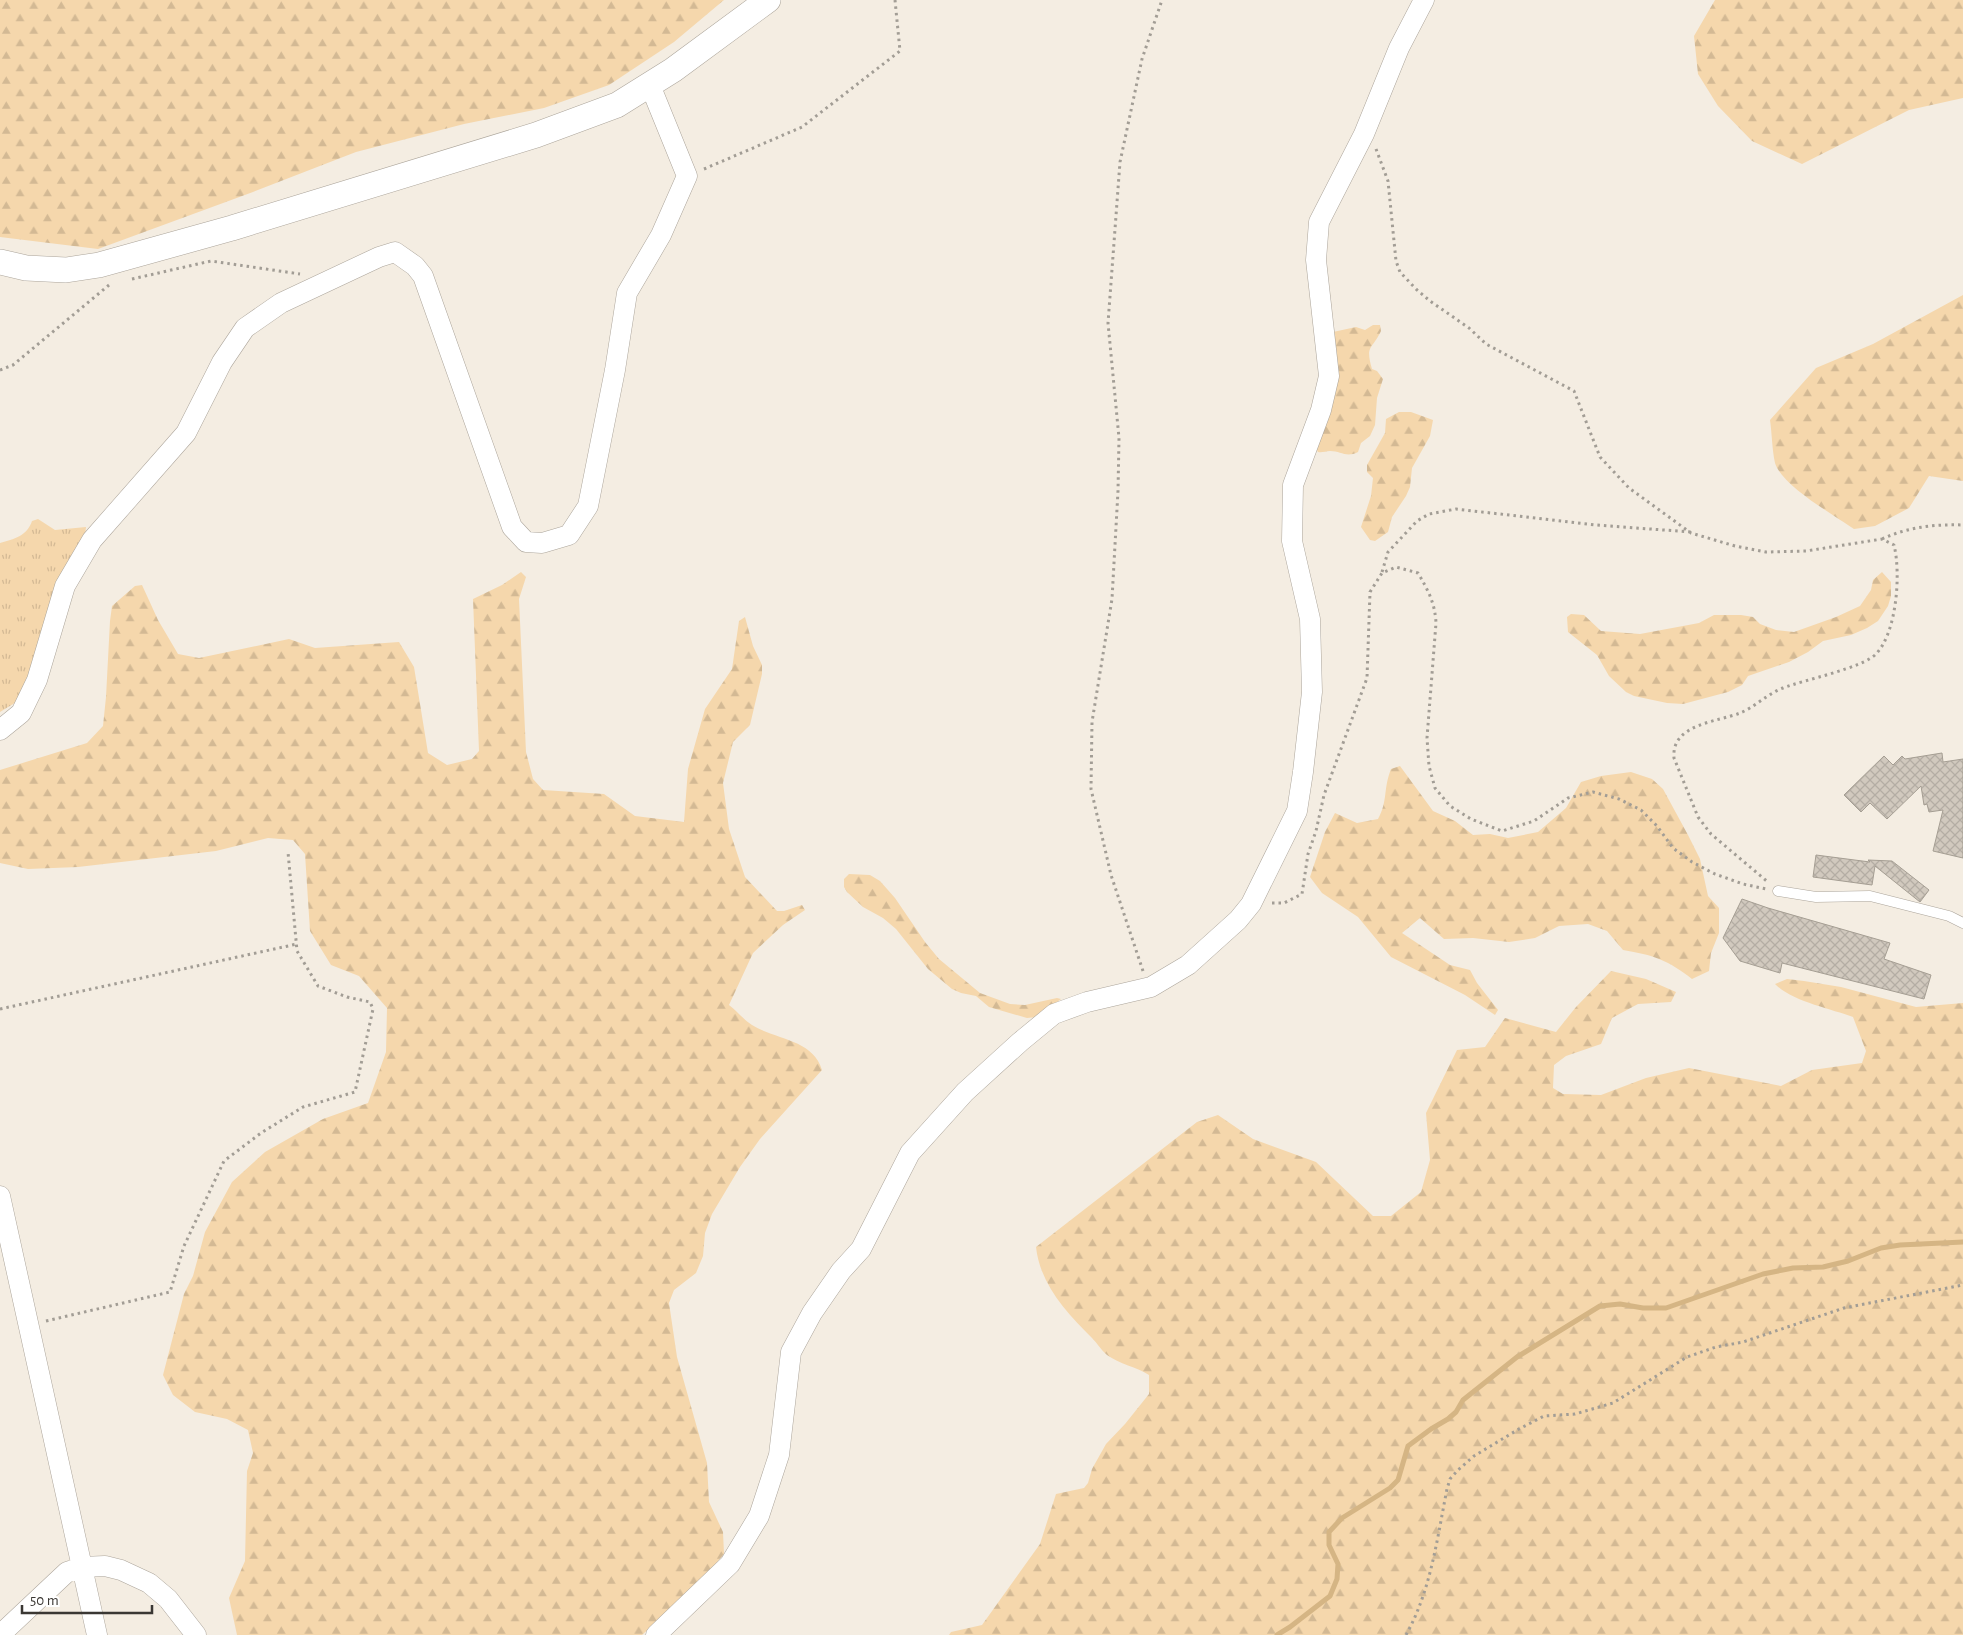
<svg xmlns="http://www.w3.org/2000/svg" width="1963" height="1635" viewBox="0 0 1963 1635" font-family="'Alegreya Sans',sans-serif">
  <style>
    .grass { fill: url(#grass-tufts) }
    .forest { fill: url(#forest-firs) }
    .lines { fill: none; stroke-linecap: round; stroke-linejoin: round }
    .stream { stroke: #d5b584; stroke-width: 5 }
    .building { fill: url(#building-cross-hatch); stroke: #a59e93 }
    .service-casing { stroke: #aca59b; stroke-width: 11 }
    .minor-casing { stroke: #aca59b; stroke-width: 21 }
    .tertiary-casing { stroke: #aca59b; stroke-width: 26 }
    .path { stroke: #a29d95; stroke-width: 3; stroke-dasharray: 2.5 4; stroke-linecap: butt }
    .service { stroke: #fff; stroke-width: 10 }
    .minor { stroke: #fff; stroke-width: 20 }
    .tertiary { stroke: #fff; stroke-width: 25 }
  </style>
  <defs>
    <pattern id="grass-tufts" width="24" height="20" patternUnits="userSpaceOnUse" patternTransform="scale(1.25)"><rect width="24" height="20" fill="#f5d7ac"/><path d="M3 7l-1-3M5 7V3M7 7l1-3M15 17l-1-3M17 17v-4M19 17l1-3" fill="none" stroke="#d3b994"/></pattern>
    <pattern id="forest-firs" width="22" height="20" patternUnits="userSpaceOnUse" patternTransform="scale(1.25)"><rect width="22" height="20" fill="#f5d7ac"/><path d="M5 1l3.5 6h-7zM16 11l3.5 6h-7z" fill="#d3b994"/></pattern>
    <pattern id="building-cross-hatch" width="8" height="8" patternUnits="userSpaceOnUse" patternTransform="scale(1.25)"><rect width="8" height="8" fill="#d1c9be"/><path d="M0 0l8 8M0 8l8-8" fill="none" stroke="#b4ada4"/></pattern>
  </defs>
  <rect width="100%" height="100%" fill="#f4ede2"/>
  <path class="grass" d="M38,519L55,530L86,527L85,536L18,701L0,712V543C14,539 27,536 32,521Z"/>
  <path class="forest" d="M0,0H724L674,42L609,85L544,108L464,124L356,152L253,192L98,249L0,237Z
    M1715,0H1963V98L1909,110L1802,164L1752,141L1718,106L1698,74L1694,36Z
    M1963,295V481L1929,476L1909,508L1875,526L1854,529C1834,515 1782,486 1775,463C1772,449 1772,434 1770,420L1816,368L1873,344Z
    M1373,325H1380L1381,331C1372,350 1365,345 1372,369L1377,371L1383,379L1377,398L1375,425L1370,436L1361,443L1358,452C1346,458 1341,451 1330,451C1326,451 1322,453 1318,452L1315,447L1333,332L1356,327L1365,330Z
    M1399,412H1411L1433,420L1430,436L1412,468L1410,487L1406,496L1392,517L1388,532L1375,541L1370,540L1361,527L1371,496L1373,478L1367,472V465L1385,433L1386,419Z
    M521,572L526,577L519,599L526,752L533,779L543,790L604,794L635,816L684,822L688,769L705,709L732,669L739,621L745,617L753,646L762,665V674L750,725L733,742L723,783L729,829L745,877L777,911H784L802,905L805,910L783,925L753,953L729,1005C737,1011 744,1020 752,1025C776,1040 813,1039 822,1070L760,1139L740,1167L712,1214L705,1233L703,1256L696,1273L674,1290L669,1303L677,1357L707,1463L709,1502L723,1532L724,1554L699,1583L642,1635H237L229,1598L245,1561L247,1471L253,1453L248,1430L227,1419L195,1412L173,1395L163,1375L184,1294L193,1276L205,1232L232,1182L265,1152L323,1119L368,1103L386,1052L387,1008L359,976L331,965L310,931L305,854L293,840L268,838L216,851L78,867L28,869L0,863V770L87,743L103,726L106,697L110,621L112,606L135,586L142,585L158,620L178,654L199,658L289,639L315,648L399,642L414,667L428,753L447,765L472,759L479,751L473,599L502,585Z
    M1882,572L1891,582V596L1888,606L1878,621L1867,628L1851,635L1823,641L1808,652L1789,662L1748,676L1742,685L1728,692L1683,704L1667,703L1634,696L1626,692L1609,676L1597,655L1568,632L1567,617L1571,614L1584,615L1601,631L1640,634L1699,623L1714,615H1741L1753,617L1760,624L1776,630L1794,632L1836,617L1860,606L1871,590L1873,580Z
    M1400,766L1433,811L1455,821L1473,835L1490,834L1508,838L1538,832L1566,808L1581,782L1601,776L1631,772L1652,779L1663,789L1688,835L1700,859L1708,896L1719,908V933L1711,953L1709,971L1692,979C1668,960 1653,955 1623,950L1607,931L1588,924L1559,926L1535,938L1509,942L1473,938L1444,939L1420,918L1402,933L1450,965L1470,970L1477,983L1498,1010L1495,1015L1465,995L1391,957L1358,917L1322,893L1310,877L1325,832L1335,813L1357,823L1378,819C1388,801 1383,789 1391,769Z
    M849,874L870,875L880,881L895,898L925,942L939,959L980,993L1010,1004L1025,1005L1057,998L1061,999L1037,1017L1027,1018L989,1007L976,996L961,993L952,989L928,969L896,929L883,918L863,907L847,892L844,887V879Z
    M1611,971L1646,979L1676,992L1671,1002L1638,1004L1612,1018L1601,1044L1566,1056L1554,1065L1553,1088L1563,1094L1601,1095L1646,1078L1689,1068L1781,1086L1812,1070L1862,1063L1866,1051L1853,1017C1831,1009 1791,1001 1775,984L1787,979L1804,981L1841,987L1916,1007L1963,1003V1635H949L951,1632L982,1625L1040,1544L1056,1494L1084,1488L1088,1483L1092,1469L1106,1444L1125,1424L1149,1394V1375C1137,1367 1119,1364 1107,1355C1101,1350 1097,1343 1092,1338C1066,1312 1040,1284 1036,1247L1197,1122L1218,1115L1253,1139L1316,1162L1373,1216H1391L1421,1192L1430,1160L1426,1113L1457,1050L1485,1047L1505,1018L1556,1032L1576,1007Z"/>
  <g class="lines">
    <path class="stream" d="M1277,1635L1290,1627L1330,1596L1337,1579L1338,1564L1329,1545V1532L1342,1518L1390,1488L1398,1480L1408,1446L1431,1429L1448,1419L1456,1412L1463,1400L1517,1357L1600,1306L1620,1304L1643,1308H1666L1763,1274L1793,1268L1823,1267L1848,1261L1881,1248L1900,1245L1963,1242"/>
  </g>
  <path class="building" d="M1942,753L1943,762L1963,759V858L1933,851L1943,810L1929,812L1927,804L1924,805L1921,786L1887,819L1870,803L1861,812L1844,795L1884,756L1893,765L1902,756L1905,759Z
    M1816,855L1870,862L1868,860L1892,861L1929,890L1920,902L1875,866L1872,885L1813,877Z
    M1742,899L1768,908L1890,943L1884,959L1931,975L1924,999L1782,963L1780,973L1740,961L1723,938Z"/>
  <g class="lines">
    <g class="service-casing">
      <path id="service" d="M1778,891L1816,897L1870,896L1949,916L1963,923"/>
    </g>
    <g class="minor-casing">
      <path id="minor" d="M0,730L21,713L37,680L65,586L92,540L186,433L222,362L245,328L281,303L379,257L395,252L415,266L423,276L512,527L526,542L542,543L569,535L588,506L615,370L627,293L661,235L687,176L650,85
        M0,1196L97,1635
        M0,1635L67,1572L82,1567L105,1566L121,1570L149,1583L168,1599L196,1635
        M656,1635L730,1564L759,1516L779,1455L791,1352L812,1313L841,1271L861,1249L910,1153L965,1092L1020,1042L1054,1014L1087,1002L1151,987L1188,965L1238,920L1251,904L1297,811L1303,772L1312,692L1310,619L1292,541L1293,485L1321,410L1329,376L1316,260L1319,222L1364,134L1399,48L1424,0"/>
    </g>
    <g class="tertiary-casing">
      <path id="tertiary" d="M0,262L26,268L66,270L99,265L232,228L536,135L617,105L673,70L768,0"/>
    </g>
    <path class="path" d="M1376,149L1388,181L1396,261L1400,272L1416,289L1430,301L1469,328L1486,344L1574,391L1600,457L1629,488L1691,533L1735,546L1766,552L1806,551L1882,539L1894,545C1901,573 1897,632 1876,654C1863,668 1803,680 1783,688C1767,694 1755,707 1740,713C1717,722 1671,724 1674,758L1698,817L1711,834L1769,883
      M704,169L802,127L900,51L895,0
      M132,279L211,261L300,274
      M0,370L13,365L109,285
      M1882,539C1908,527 1935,524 1963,525
      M1382,572L1388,552L1417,521L1429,514L1456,509L1596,525L1691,532
      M1272,903H1284L1302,894L1308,854L1316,831L1324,795L1367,678L1370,592L1382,573L1396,567L1418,573C1428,590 1435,603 1436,623L1427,738L1429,766L1435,788L1450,806L1471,819L1502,831L1534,821L1568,798L1593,792L1619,799L1641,810L1657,826L1673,848L1692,862L1715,874L1743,884L1766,889
      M1143,971L1111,875L1091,789L1092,722L1112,599L1118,491L1119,438L1108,323L1120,162L1142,59L1162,0
      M0,1009L297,944
      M46,1321L170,1292L184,1246L224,1161L261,1133L303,1107L355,1092L373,1009L370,1002L347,997L318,986L297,951L288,852
      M1406,1635C1431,1590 1437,1539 1447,1489L1450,1479L1458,1470L1474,1456L1519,1429L1544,1416L1575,1414L1613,1403L1687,1357L1716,1347L1743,1342L1844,1308L1963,1285"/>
    <use href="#service" class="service"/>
    <use href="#minor" class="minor"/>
    <use href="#tertiary" class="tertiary"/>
  </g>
  <path d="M22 1605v8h130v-8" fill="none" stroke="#3a3733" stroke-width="2.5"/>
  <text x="30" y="1605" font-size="15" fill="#3a3733" stroke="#ffffff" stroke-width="4" paint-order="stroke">50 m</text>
</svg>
